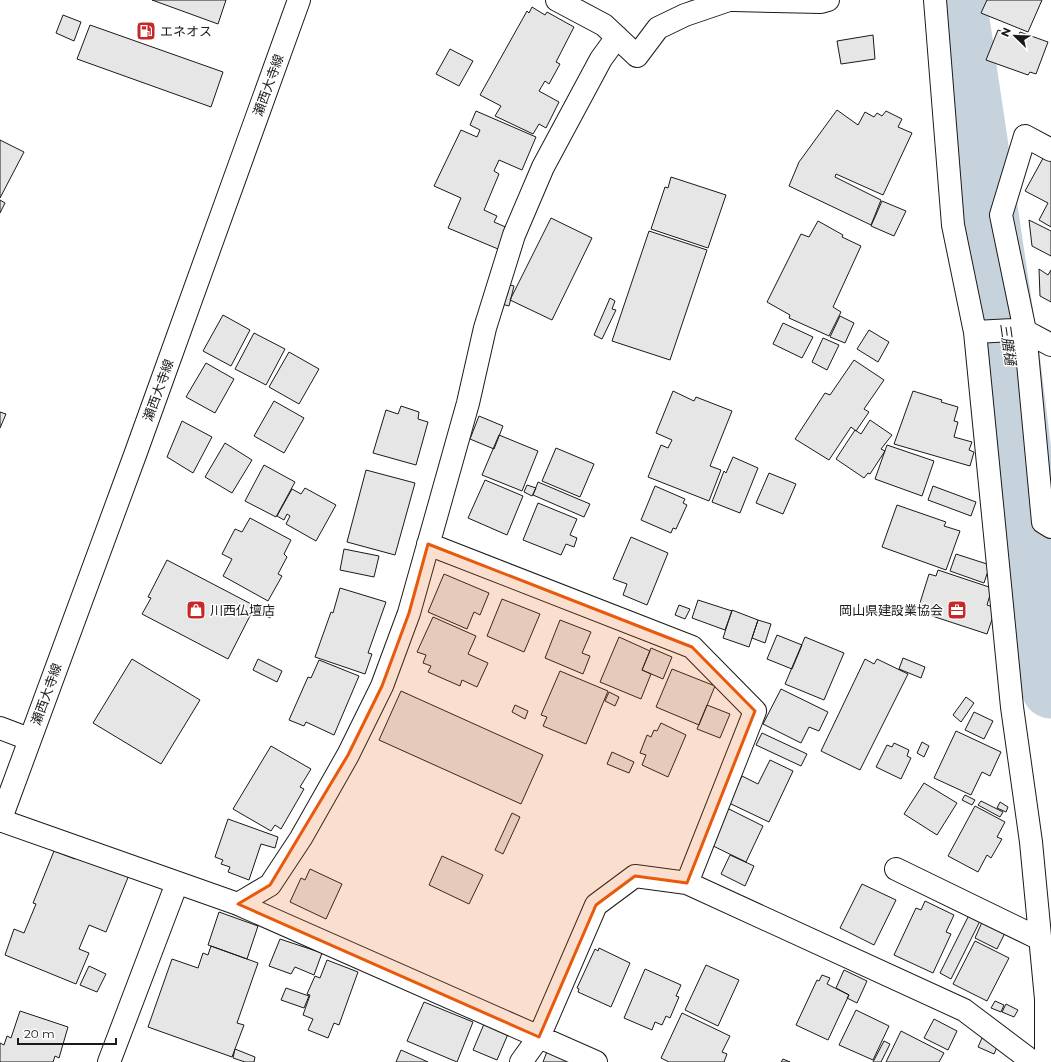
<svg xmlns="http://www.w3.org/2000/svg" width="1051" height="1062" viewBox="0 0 1051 1062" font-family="Montserrat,'Noto Sans JP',sans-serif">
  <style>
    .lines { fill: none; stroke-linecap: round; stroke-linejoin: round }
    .river { stroke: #c6d2dc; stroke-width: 59 }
    .building { fill: #e6e6e6; stroke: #1a1a1a }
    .minor-casing { stroke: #1a1a1a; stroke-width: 24 }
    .major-casing { stroke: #1a1a1a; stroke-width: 24 }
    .minor { stroke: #fff; stroke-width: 22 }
    .major { stroke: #fff; stroke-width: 22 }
    .marked { fill: #e8590c; fill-opacity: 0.2; stroke: #e8590c; stroke-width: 3; stroke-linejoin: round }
    .labels { text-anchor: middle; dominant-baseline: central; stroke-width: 3; stroke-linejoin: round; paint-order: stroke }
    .poi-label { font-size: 13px; fill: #1a1a1a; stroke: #fff; text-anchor: start }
    .street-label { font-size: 13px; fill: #1a1a1a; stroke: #fff }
    .water-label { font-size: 14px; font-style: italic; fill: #1a1a1a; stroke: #fff }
  </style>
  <rect width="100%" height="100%" fill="#fff"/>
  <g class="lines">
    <path class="river" d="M957,0L1010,355L1051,689"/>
  </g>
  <path class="building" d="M152,0H226L218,24Z
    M987,0H1042L1028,32L981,13Z
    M532,7L545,15L547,12L574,27L556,62L560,64L549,84L545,81L539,91L559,102L546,128L539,124L533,134L495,116L501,106L480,95L527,11L529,13Z
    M63,15L81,22L74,41L56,33Z
    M90,25L223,72L211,107L77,59Z
    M998,30L1018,37L1020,32L1048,42L1036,74L1030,72L1028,75L986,60Z
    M873,35L875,59L841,64L837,41Z
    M450,49L473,61L459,86L436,74Z
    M837,110L858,125L865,112L874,117L877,113L882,116L886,111L902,119L898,127L912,133L883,195L836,174L835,177L881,200L871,225L789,186L799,162Z
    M476,111L536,137L522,170L499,160L494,171L499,174L484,210L497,216L494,222L508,228L498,249L448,228L461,198L434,186L461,130L477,137L480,130L470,125Z
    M0,140L24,152L0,198Z
    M1047,151L1051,153V227L1039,220L1048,203L1025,191Z
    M671,177L726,195L708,248L651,229L665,187L668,188Z
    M0,200L5,203L0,213Z
    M882,201L906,211L894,236L871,226Z
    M551,218L592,238L552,320L510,300Z
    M1029,220L1051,231V256L1032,246Z
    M818,221L843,235L842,237L861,246L833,307L841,312L829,336L789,318L790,315L767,302L801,234L809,237Z
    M649,231L707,250L670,360L612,341Z
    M1039,269L1048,275L1051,270V302L1040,296Z
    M503,283L514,286L509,306L498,303Z
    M610,298L615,301L612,309L616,310L602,339L594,335Z
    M223,315L250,330L231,366L203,351Z
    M840,316L854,323L845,343L830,337Z
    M783,323L813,337L802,358L773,344Z
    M869,330L889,342L878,362L857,349Z
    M254,333L285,349L266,385L235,369Z
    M823,338L839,345L827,370L812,362Z
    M289,352L319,369L299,404L269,387Z
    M854,360L884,380L864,409L869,412L856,431L851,427L829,460L795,439L825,393L830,395Z
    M206,363L234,379L215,413L186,397Z
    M673,391L694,401L696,397L732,411L710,466L721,470L709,501L648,477L661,445L668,448L672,440L656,433Z
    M913,391L942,400L941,402L958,407L954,421L958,422L954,437L972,442L969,450L974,452L970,466L894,444Z
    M274,401L304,418L284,453L254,436Z
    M401,406L419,412L418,419L428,422L416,465L373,453L386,410L398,414Z
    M0,412L6,414L0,428Z
    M479,416L503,426L494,449L470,439Z
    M870,420L892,435L881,449L885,451L870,474L868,473L864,478L836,459L855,430L861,434Z
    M182,421L212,437L193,473L167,457Z
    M499,435L538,451L522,491L482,475Z
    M225,443L252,460L232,493L205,477Z
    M887,445L934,461L922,496L875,479Z
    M556,448L594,464L580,497L542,481Z
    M733,457L758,468L740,513L712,502L724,471L726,473Z
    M264,465L295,482L276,517L245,501Z
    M366,470L415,483L395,555L347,542Z
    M769,473L796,484L783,514L756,503Z
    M485,480L523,496L507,535L468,518Z
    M538,482L590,504L584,517L533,495Z
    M527,485L536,488L532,496L524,492Z
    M655,486L685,499L683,503L687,505L676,529L673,528L671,533L641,520Z
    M933,486L976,502L971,516L928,500Z
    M305,488L336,505L316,541L286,524L290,516L287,514L284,520L277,516L292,489L301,494Z
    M538,503L577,519L570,535L577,538L574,547L566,544L561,555L523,540Z
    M897,505L946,522L944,526L960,531L946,570L882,547Z
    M250,518L291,540L284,554L287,557L278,574L282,576L268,601L223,576L232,559L222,554L235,529L242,532Z
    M631,537L668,553L647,605L623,595L627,584L613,579Z
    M344,549L379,556L374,577L340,570Z
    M956,554L990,565L984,583L950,571Z
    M167,560L255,606L228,659L142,614L151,598L148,597Z
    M938,570L992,588L987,605L996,608L987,634L926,614L928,609L919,606L929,574L936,576Z
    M444,574L489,593L480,615L474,612L467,629L428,612Z
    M340,588L386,602L368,653L372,654L365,674L315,657L331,612L333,613Z
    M502,599L540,614L524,652L487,636Z
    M698,600L732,611L725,630L692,618Z
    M679,605L690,609L685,619L675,615Z
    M263,606L273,611L270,618L259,612Z
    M732,610L758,620L749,647L723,638Z
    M433,617L476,636L468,654L488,663L477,687L462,680L460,686L428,672L431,666L423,663L426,655L417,652Z
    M560,620L591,632L582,653L590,656L583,674L545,658Z
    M758,620L771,624L765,643L752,638Z
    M777,635L802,645L792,669L767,659Z
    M619,637L650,651L642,670L651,674L641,699L600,682Z
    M805,637L844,653L824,700L785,684Z
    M651,648L672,657L663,679L642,670Z
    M903,658L925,667L921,678L899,669Z
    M132,659L200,700L161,764L93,723Z
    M258,659L282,671L277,682L253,670Z
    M865,659L874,664L877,659L908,674L860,770L821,751Z
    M319,660L359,676L334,735L306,722L304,726L289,720L308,677L311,678Z
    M672,669L715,686L699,725L656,707Z
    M560,671L608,691L586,744L543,726L547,717L541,715Z
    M781,689L828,712L819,731L809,727L801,743L763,724Z
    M401,691L543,755L521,804L379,740Z
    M609,692L619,697L615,706L605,701Z
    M966,697L974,703L961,722L953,715Z
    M515,705L528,711L525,719L512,712Z
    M707,705L730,714L720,738L697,729Z
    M974,712L993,721L984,739L965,730Z
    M661,723L686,735L668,777L642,765L646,755L640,753L647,735L651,737L654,730L657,731Z
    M956,731L1001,752L990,776L982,772L971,795L934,778Z
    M762,733L807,754L801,766L756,745Z
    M922,742L929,746L924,757L917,753Z
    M894,743L909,750L907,756L911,758L901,779L876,767L887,745L892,747Z
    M271,746L311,769L300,787L304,789L281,829L275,825L271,831L233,809Z
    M612,752L634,762L629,773L607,764Z
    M770,760L793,771L769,822L729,803L742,776L758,784Z
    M924,783L957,803L937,835L904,814Z
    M965,795L975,800L972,805L962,800Z
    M981,801L1003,812L1000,817L978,805Z
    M1000,802L1008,807L1006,812L997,808Z
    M975,806L1005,822L997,837L1002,839L991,858L987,855L978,872L948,856Z
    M725,807L763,826L746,862L707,843Z
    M512,813L520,817L503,854L495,850Z
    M228,819L278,837L275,848L261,844L249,880L228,872L230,867L221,864L223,860L215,857Z
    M80,849L131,870L106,932L89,925L79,949L89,953L76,984L5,955L14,929L24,933L36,904L33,903L54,851L75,859Z
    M730,855L754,866L745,886L721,874Z
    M442,856L483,875L469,904L429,885Z
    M310,869L342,884L326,919L290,902L301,878L305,880Z
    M862,884L896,900L874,945L840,928Z
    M925,901L954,915L946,932L951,934L933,973L894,955L916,908L921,910Z
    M219,912L258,926L247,959L208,945Z
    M969,915L980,921L951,979L940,973Z
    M983,920L1006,931L997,949L975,938Z
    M280,939L322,953L314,975L295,967L291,974L269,966Z
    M975,941L1009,958L987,1001L953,984Z
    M211,946L258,963L237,1023L244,1025L232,1057L148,1027L172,959L198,968L203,953L208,955Z
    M599,948L630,963L611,1007L578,992L579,989L577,988L595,949L598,951Z
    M327,960L358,972L339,1025L334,1023L328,1038L308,1030L313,1019L303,1015L310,995L307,994L315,976L320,978Z
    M706,965L739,980L718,1026L685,1010Z
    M89,966L106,974L97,992L80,985Z
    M645,969L681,985L676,996L679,997L670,1018L666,1016L662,1025L655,1022L652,1030L624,1018Z
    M844,970L867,981L857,1003L847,998L849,995L836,988Z
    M822,975L830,978L827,984L849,995L828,1040L796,1025L817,980L819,981Z
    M286,988L309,996L304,1008L281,1000Z
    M995,1001L1004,1005L1001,1012L991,1008Z
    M424,1002L473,1022L457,1062L407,1041Z
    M1006,1004L1018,1010L1014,1017L1002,1012Z
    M856,1010L889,1026L873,1060L839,1045Z
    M20,1011L68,1027L59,1058L55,1056L53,1062H0V1043L4,1045L7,1036L11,1038Z
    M682,1013L730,1036L722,1052L727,1054L724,1062H669L661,1058Z
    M934,1019L957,1031L948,1050L924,1038Z
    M484,1024L508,1034L497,1060L473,1050Z
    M901,1031L944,1053L939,1062H886Z
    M982,1038L998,1045L994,1054L978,1047Z
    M884,1041L890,1044L881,1062H873Z
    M235,1049L255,1057L254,1062H245L233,1058Z
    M548,1049L570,1062H543Z
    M401,1050L428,1062H396Z
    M783,1059L790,1062H781Z"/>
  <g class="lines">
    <g class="minor-casing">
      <path id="minor" d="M557,0L604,25L637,56L658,28L685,15L729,0
        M734,0L821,2L828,0
        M935,0L953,225L975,332L1012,707L1031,842L1046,999V1062
        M1051,150L1025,136L1001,215L1025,331L1043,522L1051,527
        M975,332L1013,330L1025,331L1051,345
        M428,544L692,647L755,711L687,883
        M0,728L29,739
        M0,820L238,904L596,1062
        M896,869L1040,939
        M238,904L270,885L301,838L348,755L382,686L409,613L468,403L485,328L514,235L543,167L601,59L617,37
        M109,1062L177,883
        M521,1062L539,1037L596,905L635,876L687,883L964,1010L1033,1062"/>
    </g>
    <g class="major-casing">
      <path id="major" d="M0,821L135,455L299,0"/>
    </g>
    <use href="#minor" class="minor"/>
    <use href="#major" class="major"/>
  </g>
  <path class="marked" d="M428,544L692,647L755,711L687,883L635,876L596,905L539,1037L238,904L270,885L348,755L382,686L409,613Z"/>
  <defs>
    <g id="fuel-square" transform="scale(1)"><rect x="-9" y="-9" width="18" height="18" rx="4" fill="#c62828" stroke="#fff"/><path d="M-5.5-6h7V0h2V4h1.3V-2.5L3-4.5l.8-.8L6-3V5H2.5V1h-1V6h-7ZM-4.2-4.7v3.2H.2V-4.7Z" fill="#fff"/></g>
    <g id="shop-square" transform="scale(1)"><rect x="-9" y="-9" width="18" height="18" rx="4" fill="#c62828" stroke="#fff"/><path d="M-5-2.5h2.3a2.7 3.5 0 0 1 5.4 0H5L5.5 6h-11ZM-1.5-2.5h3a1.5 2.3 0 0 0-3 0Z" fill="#fff"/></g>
    <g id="office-square" transform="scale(1)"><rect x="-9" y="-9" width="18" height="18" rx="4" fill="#c62828" stroke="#fff"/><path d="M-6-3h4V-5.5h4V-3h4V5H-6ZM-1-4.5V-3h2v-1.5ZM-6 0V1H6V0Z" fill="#fff"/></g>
  </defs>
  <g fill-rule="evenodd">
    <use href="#fuel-square" x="146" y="31"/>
    <use href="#shop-square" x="196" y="610"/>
    <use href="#office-square" x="957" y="610"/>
  </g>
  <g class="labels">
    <g class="poi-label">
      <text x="160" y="31">エネオス</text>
      <text x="210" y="610">川西仏壇店</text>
      <text x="943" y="610" text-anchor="end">岡山県建設業協会</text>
    </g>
    <g class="street-label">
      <text transform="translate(268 85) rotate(-70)">瀬西大寺線</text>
      <text transform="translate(158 390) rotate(-70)">瀬西大寺線</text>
      <text transform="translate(46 694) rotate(-70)">瀬西大寺線</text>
    </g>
    <g class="water-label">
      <text transform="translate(1008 344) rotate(82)">三膳樋</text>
    </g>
  </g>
  <g transform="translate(1015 36) rotate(293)" stroke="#ffffff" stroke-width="3" paint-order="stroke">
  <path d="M0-3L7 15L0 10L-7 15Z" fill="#1a1a1a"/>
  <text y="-6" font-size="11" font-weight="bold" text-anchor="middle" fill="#1a1a1a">N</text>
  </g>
  <path d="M18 1038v6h98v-6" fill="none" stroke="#1a1a1a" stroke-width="2"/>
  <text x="24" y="1038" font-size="12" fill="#1a1a1a" stroke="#ffffff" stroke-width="3" paint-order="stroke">20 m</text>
</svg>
